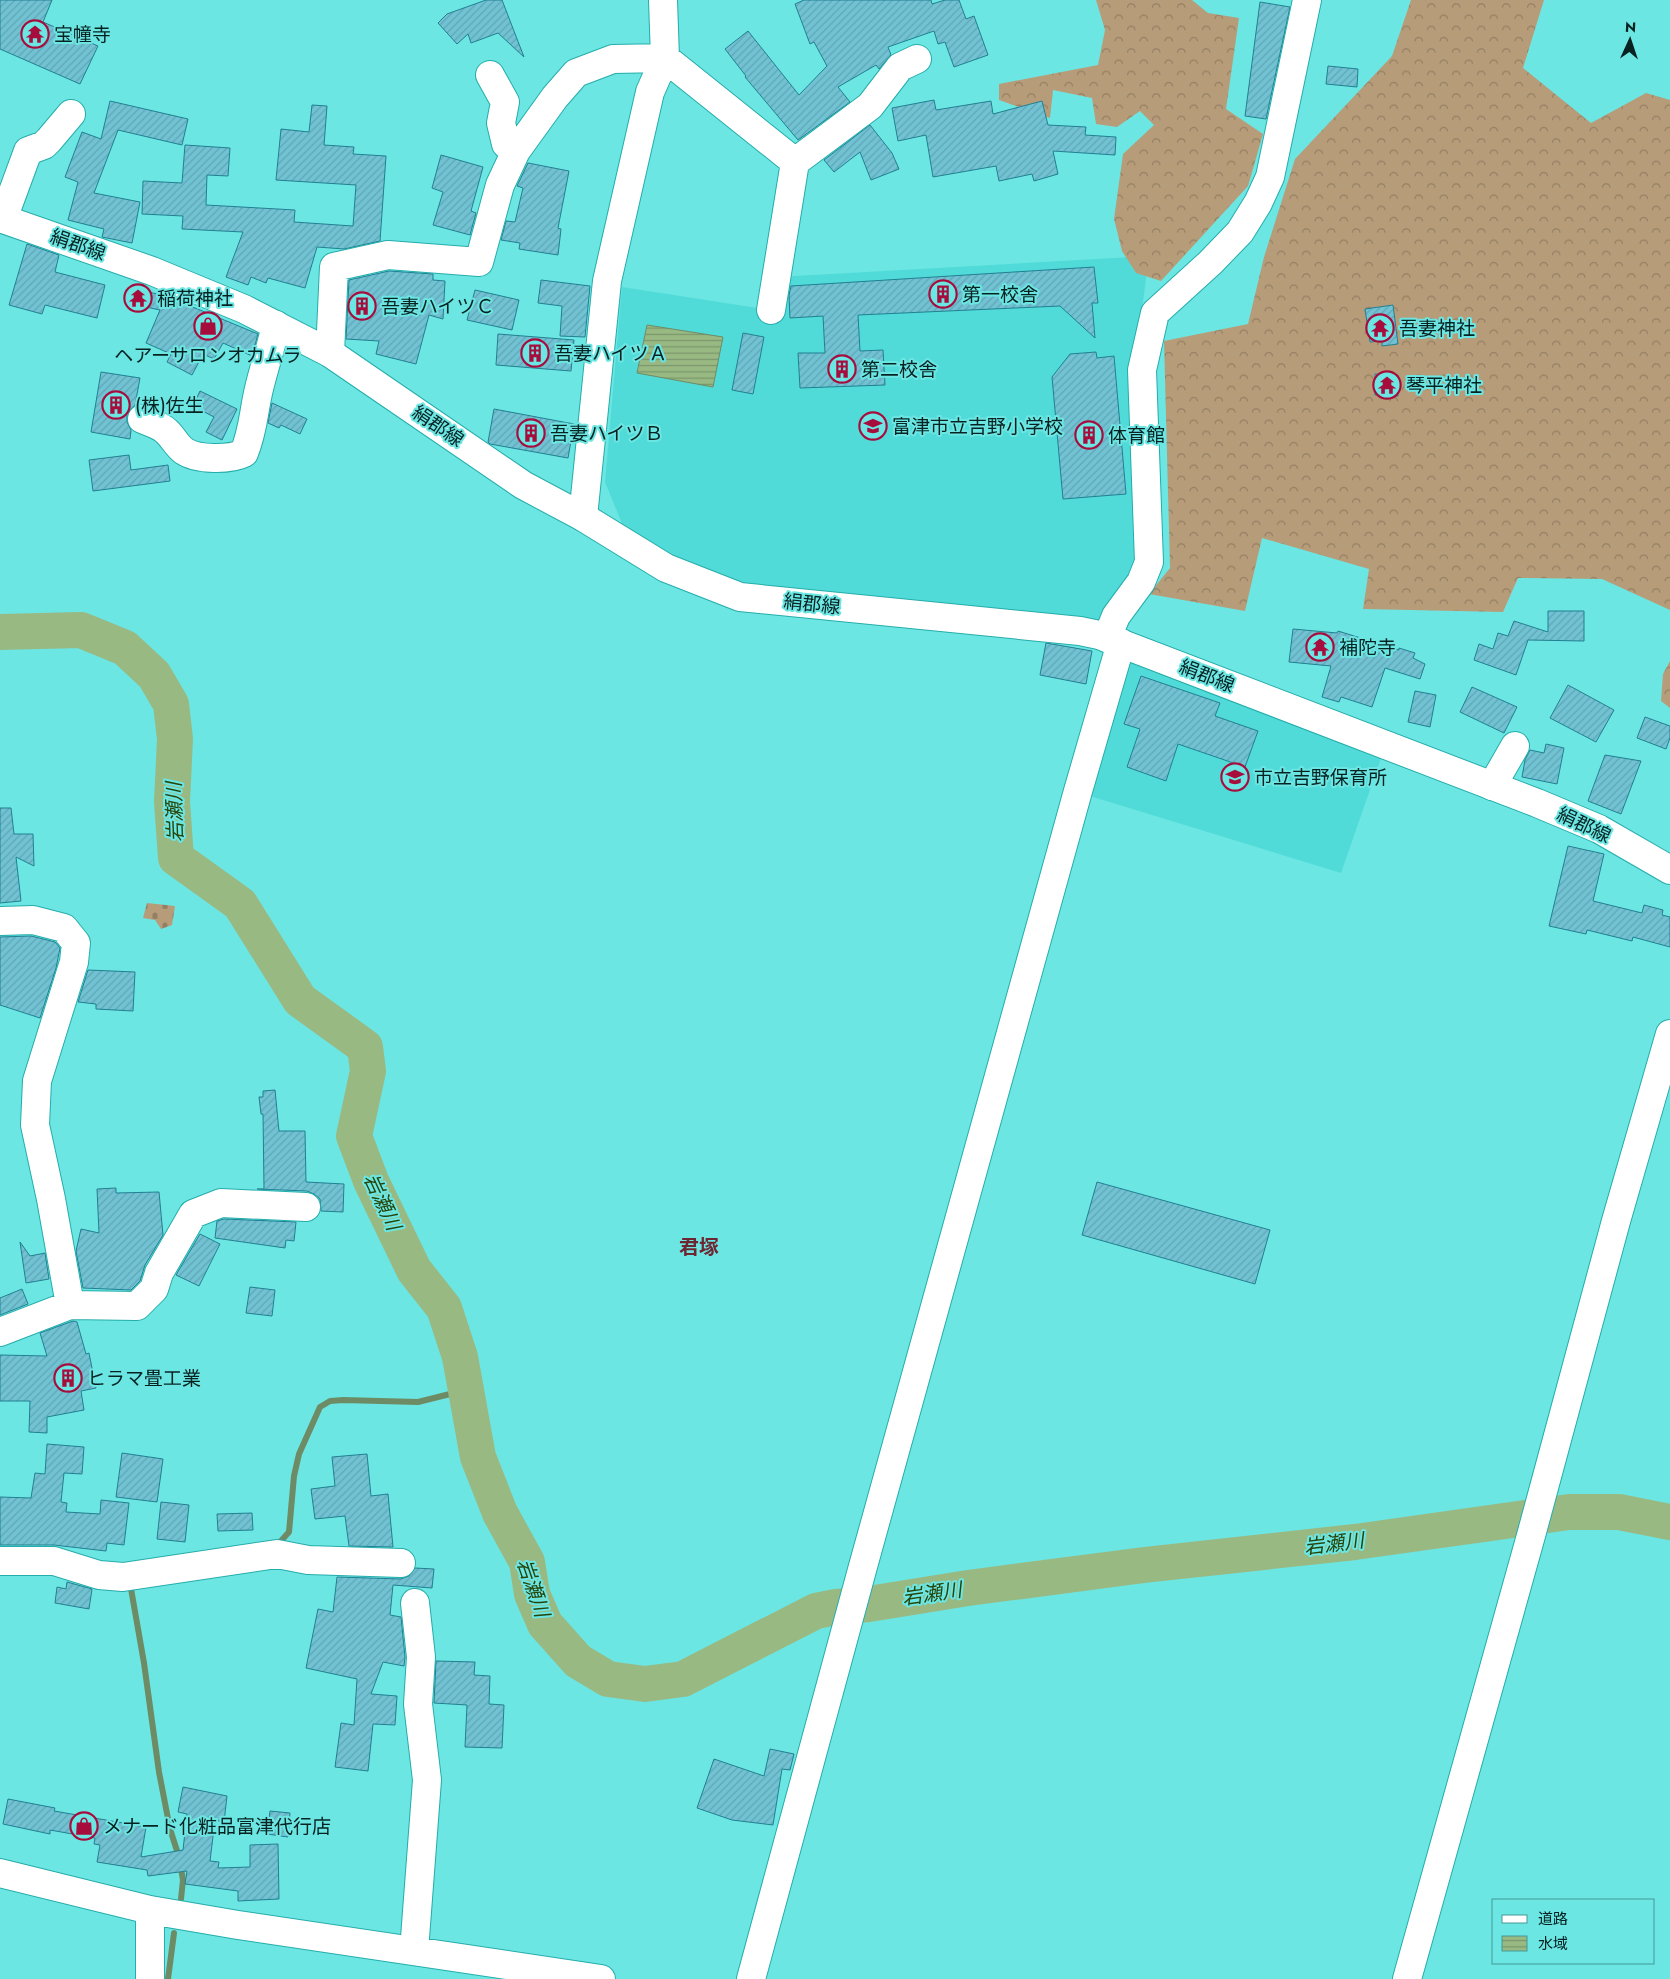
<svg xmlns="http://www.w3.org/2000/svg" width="1670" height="1979" viewBox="0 0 1670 1979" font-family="Jost,'Noto Sans JP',sans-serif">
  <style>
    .built { fill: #50dbd8 }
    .forest { fill: url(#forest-crowns) }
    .cemetery { fill: url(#cemetery-stones) }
    .water { fill: url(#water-rules); stroke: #6d8c66 }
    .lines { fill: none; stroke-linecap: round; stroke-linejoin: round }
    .stream { stroke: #6d8c66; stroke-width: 6 }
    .river { stroke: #99b983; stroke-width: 36 }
    .building { fill: url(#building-hatch); stroke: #218091 }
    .minor-casing { stroke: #24adab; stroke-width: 30 }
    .major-casing { stroke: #24adab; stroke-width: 30 }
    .minor { stroke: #fff; stroke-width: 28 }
    .major { stroke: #fff; stroke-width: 28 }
    .labels { text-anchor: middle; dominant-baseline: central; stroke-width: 4; stroke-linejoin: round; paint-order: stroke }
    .poi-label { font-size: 19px; fill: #062221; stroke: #6ce6e3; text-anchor: start }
    .street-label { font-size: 19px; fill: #062221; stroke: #6ce6e3 }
    .water-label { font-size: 20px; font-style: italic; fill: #274409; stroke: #6ce6e3 }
    .neighbourhood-label { font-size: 20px; font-weight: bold; fill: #6d2733; stroke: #6ce6e3 }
  </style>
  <defs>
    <pattern id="forest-crowns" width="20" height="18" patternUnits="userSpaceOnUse" patternTransform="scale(1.25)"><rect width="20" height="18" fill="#b79c79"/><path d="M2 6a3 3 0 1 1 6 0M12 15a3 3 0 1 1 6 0" fill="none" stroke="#937f63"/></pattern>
    <pattern id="cemetery-stones" width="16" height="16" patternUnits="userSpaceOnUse" patternTransform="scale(1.25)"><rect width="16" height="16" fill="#b79c79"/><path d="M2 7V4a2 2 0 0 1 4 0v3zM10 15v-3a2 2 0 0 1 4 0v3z" fill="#937f63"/></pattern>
    <pattern id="water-rules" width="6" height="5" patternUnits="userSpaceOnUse" patternTransform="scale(1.25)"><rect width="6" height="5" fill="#99b983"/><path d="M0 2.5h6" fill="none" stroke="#7b966b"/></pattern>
    <pattern id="building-hatch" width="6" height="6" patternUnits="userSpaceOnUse" patternTransform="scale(1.25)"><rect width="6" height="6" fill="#71c2d3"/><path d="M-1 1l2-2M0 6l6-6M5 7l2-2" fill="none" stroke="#60a6b5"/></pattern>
  </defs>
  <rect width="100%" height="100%" fill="#6ce6e3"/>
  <path class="built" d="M1149,256L1134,370L1140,566L1103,622L771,593L727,582L625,531L605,482L622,287L771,310L777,277Z
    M1132,658L1381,758L1341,873L1090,796L1125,663Z"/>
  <path class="forest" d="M1096,0H1192L1208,13L1239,18L1226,109L1263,134L1248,186L1161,281L1136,273L1122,251L1114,219L1123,154L1154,125L1140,111L1117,127L1096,124L1092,98L1053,90L1050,118L999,100V84L1098,65L1105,30Z
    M1411,0H1544L1523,68L1591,123L1646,93L1670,100V610L1602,579L1518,578L1503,612L1363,609L1369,569L1262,538L1245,611L1149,594L1170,568L1164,341L1248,324L1264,257L1295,159L1392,56Z
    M1670,661V708L1661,701L1663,674Z"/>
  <path class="cemetery" d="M147,903L175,906L172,925L161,929L155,920L143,918Z"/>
  <path class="water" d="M647,325L723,337L713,387L637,373Z"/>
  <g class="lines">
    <path class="stream" d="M274,1544L280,1542L289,1532L294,1476L299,1454L320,1407L330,1401L343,1400L418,1402L466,1390
      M130,1583L144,1663L159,1772L170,1829L179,1857L183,1880L181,1899
      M168,1979L174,1933"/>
    <path class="river" d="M0,632L81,630L125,648L154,675L171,704L175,739L172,802L176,858L240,904L300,1000L365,1047L368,1071L354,1136L371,1181L414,1270L444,1308L460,1357L478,1457L500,1513L527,1562L532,1594L545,1624L578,1661L608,1679L645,1684L683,1679L816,1611L836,1607L869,1604L968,1588L1144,1565L1355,1542L1569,1512H1619L1670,1522"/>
  </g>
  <path class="building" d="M0,0H52L43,22L98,46L80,84L0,49Z
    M486,0H502L524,57L498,33L471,43L468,34L457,44L438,23L447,14Z
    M804,0H931L932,4L945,0H959L966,19L974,16L988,55L954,67L945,42L938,44L934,31L888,47L891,55L879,69L876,65L838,87L850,102L798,140L745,77L746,76L725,49L748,31L799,95L827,66L814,42L810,44L795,4Z
    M1260,2L1290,7L1266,119L1245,116Z
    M1328,66L1358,69L1357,87L1326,84Z
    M934,100L936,110L991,101L993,114L1042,101L1048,125L1086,127L1085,135L1116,137L1115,155L1053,151L1058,174L1034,181L1032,174L999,181L996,166L933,177L926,135L898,141L892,108Z
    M110,101L188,119L182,145L118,130L94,193L140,202L132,243L102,237L104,229L68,220L78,182L65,177L82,132L101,139Z
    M312,105L327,106L324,145L354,147L353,154L386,156L380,241L344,249L317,247L305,288L268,278L266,283L251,277L248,285L226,277L243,232L182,229L183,216L142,214L143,181L182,183L185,145L230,148L228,176L207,175L206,205L295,210L294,222L353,226L356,185L276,180L281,129L309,132Z
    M870,125L892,153L899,169L871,180L860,152L834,172L824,160Z
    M441,155L483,167L471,211L476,213L470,235L433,225L443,192L432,188Z
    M528,163L569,171L558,228L561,229L558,255L519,249L520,243L501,240L506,221L515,222L523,188L517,186Z
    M27,244L59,255L55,272L105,285L97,318L45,305L42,314L9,305Z
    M1094,267L1098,303H1092L1095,338L1060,306L858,315L860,351L883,350L885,385L800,388L798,353H825L823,316L790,318L789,296L791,286Z
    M389,271L433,274V280L445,281L443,319L429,315L416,364L376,354L379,341L346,339L349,280Z
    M541,280L590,286L585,337L560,336L562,306L538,303Z
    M131,288L166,296L258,334L252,356L223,343L214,359L203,354L192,375L167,362L171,354L146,343L160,310L127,303Z
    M475,290L519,300L512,330L467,320Z
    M1393,305L1398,344L1382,346V341L1370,342L1365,309Z
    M743,333L764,337L753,394L732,390Z
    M498,334L574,340L571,371L496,365Z
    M1096,352L1097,358L1114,356L1126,494L1063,499L1052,377L1070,354Z
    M101,372L140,378L135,405L127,414V422L131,430L130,439L91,432Z
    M1375,374L1398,375V396L1375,395Z
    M200,391L237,409L222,440L206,432L214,417L193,406Z
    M272,403L307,419L300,434L281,425L279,428L268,423Z
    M494,409L574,424L568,458L490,444L488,442Z
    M129,455L131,470L168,465L170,481L93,491L89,460Z
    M1548,611H1584V641L1528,640L1516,675L1474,660L1479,644L1493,649L1498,633L1508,636L1514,621L1548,632Z
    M1293,629L1337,633L1338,631L1399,650V648L1415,653L1413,658L1425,664L1420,679L1385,668L1372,707L1341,697L1339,702L1322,697L1331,666L1289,662Z
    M1046,643L1092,651L1086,684L1040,675Z
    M1141,676L1220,703L1215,716L1258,731L1245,767L1178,744L1166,781L1127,767L1140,729L1124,724Z
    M1568,685L1614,710L1596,742L1550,718Z
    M1472,687L1517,707L1504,733L1460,712Z
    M1415,691L1436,695L1430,727L1408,722Z
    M1645,717L1670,726V738L1666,749L1637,738Z
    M1546,744L1564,748L1557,784L1522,777L1525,760L1530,750L1544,753Z
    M1605,755L1641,761L1621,814L1588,801Z
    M0,808H11L14,834H33L34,866L16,857L21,901L0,903Z
    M1568,846L1604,854L1593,901L1642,913L1644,905L1663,910L1662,915L1670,917V947L1633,937L1632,941L1587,930L1586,934L1549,926Z
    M31,936L55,942L60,948L56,968L40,1018L0,1005V937Z
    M88,970L135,972L133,1011L96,1009V1004L78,1002Z
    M275,1090L279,1131H305L306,1182L344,1184L343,1212L321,1211L320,1199L314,1194L307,1191L257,1189H264L263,1114H261L259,1097H263V1091Z
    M1097,1182L1270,1230L1255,1284L1082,1235Z
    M116,1188V1193L159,1192L163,1235L145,1265L140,1281L131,1290L83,1288L76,1251L81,1229L99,1233L97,1189Z
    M224,1219L296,1222L294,1241L286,1240L285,1248L215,1238L217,1221Z
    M200,1234L220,1244L199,1286L176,1275Z
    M20,1242L30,1256L45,1253L49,1279L26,1283Z
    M250,1287L275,1290L272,1316L246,1313Z
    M22,1289L28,1304L0,1315V1298Z
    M73,1321L77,1322L86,1354L89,1353L96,1388L81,1391L84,1410L47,1417V1433L29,1432L30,1401H0V1355L47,1356L40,1333Z
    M47,1444L84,1447L82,1474L64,1473L61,1502L67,1503L66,1512L100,1514L101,1500L129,1503L124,1545L107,1543L106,1551L54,1545H0V1497L31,1498L35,1473L45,1474Z
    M122,1453L163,1459L157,1502L116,1497Z
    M367,1454L371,1496L388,1494L393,1547L349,1546L345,1516L315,1519L311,1489L335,1486L332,1457Z
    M161,1502L189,1505L185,1542L157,1539Z
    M252,1513L253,1530L218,1531L217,1514Z
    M415,1568L434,1569L432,1588L393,1585L390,1615L401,1617L405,1657L404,1666L383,1662L371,1694L397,1696L395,1725L373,1724L368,1771L335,1767L341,1723L354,1725L357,1679L306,1668L318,1609L333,1612L337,1577L401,1579L409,1576Z
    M67,1582L92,1589L89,1609L55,1603L57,1587L66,1589Z
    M436,1661L475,1662L474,1675L490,1676L489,1704L504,1705L502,1748L465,1747L467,1705L434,1703Z
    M770,1749L794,1754L790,1770L782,1769L773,1825L732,1820L697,1808L714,1759L764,1776Z
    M183,1787L227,1796L224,1822L215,1820L210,1861L219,1862L218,1868L250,1867V1845L278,1844L279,1899L238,1901V1891L185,1884L187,1871L148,1876L147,1870L97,1862L100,1845L94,1844L95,1838L50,1830V1834L3,1824L8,1799L55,1808L54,1811L146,1827L141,1857L183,1850L187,1814L178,1812Z
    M270,1811L290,1813L288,1837L267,1834Z"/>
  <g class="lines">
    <g class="minor-casing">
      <path id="minor" d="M663,0L665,58L795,162L771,310
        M490,75L505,102L501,123L506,144L516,151
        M795,162L870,106L900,67L917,59
        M3,219L28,151L44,145L49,140L71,114
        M330,353L334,267L388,255L479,262L500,185L516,151L555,97L576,73L613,59L665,58L650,92L607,281L583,517
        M142,419C149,422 160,425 166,431C173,437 176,445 184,451C197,460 230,460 244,453C253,431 253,416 258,393C263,370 271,348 276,325
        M1107,638L1116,616L1141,582L1149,562L1142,370L1155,313L1210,263L1240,232L1258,203L1270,177L1307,0
        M1492,786L1515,746
        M0,921L33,920L64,928L76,943L74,962L37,1081L35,1125L51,1199L70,1305L0,1332
        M70,1305L137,1306L154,1289L159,1273L193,1214L221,1203L306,1207
        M0,1561H54L99,1575L123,1577L277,1554L308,1560L401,1563
        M0,1873L150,1910L238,1925L601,1979
        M414,1951L427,1780L418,1704L421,1657L415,1603
        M150,1979V1910
        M751,1979L862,1570L1078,791L1121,643
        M1407,1979L1532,1532L1616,1221L1670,1034"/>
    </g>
    <g class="major-casing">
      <path id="major" d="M0,218L152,271L244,309L330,353L523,485L583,517L666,568L740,597L1080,631L1099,635L1537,803L1599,829L1670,870"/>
    </g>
    <use href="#minor" class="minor"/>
    <use href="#major" class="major"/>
  </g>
  <defs>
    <g id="temple-ring" transform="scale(1.4375)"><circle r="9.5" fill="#6ce6e3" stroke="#a60d3c" stroke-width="1.5"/><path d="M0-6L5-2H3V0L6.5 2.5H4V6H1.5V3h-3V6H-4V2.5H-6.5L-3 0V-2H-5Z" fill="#a60d3c"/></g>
    <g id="building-ring" transform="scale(1.4375)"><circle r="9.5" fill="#6ce6e3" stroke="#a60d3c" stroke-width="1.5"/><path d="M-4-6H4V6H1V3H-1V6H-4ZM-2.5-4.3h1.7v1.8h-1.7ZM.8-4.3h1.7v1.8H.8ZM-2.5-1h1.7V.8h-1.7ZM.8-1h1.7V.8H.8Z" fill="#a60d3c"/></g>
    <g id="shop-ring" transform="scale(1.4375)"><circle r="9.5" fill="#6ce6e3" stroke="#a60d3c" stroke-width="1.5"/><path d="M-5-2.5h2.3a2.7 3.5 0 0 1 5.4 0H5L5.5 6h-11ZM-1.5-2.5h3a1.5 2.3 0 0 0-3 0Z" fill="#a60d3c"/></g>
    <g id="school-ring" transform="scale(1.4375)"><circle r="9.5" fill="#6ce6e3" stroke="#a60d3c" stroke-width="1.5"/><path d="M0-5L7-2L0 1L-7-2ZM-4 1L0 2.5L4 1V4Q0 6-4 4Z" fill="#a60d3c"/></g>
  </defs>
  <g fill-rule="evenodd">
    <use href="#temple-ring" x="35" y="34"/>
    <use href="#building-ring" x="943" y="294"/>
    <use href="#temple-ring" x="138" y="298"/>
    <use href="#building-ring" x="362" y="306"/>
    <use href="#shop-ring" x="208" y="326"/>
    <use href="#temple-ring" x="1380" y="328"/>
    <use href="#building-ring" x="535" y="353"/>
    <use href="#building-ring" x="842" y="369"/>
    <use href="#temple-ring" x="1387" y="385"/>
    <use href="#building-ring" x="116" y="405"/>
    <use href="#school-ring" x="873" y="426"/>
    <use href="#building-ring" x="531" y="433"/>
    <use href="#building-ring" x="1089" y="435"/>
    <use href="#temple-ring" x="1320" y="647"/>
    <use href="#school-ring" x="1235" y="777"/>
    <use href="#building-ring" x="68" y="1378"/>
    <use href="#shop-ring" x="84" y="1826"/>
  </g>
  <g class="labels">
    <g class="poi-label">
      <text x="54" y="34">宝幢寺</text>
      <text x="962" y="294">第一校舎</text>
      <text x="157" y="298">稲荷神社</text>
      <text x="381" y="306">吾妻ハイツＣ</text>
      <text x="1399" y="328">吾妻神社</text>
      <text x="554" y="353">吾妻ハイツＡ</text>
      <text x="208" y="355" text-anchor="middle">ヘアーサロンオカムラ</text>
      <text x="861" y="369">第二校舎</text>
      <text x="1406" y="385">琴平神社</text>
      <text x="135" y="405">(株)佐生</text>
      <text x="892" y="426">富津市立吉野小学校</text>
      <text x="550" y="433">吾妻ハイツＢ</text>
      <text x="1108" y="435">体育館</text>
      <text x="1339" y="647">補陀寺</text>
      <text x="1254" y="777">市立吉野保育所</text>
      <text x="87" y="1378">ヒラマ畳工業</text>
      <text x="103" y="1826">メナード化粧品富津代行店</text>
    </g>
    <g class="street-label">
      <text transform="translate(78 245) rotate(19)">絹郡線</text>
      <text transform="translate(438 426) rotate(34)">絹郡線</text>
      <text transform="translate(812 604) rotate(6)">絹郡線</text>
      <text transform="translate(1207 676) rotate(21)">絹郡線</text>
      <text transform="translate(1584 825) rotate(25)">絹郡線</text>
    </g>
    <g class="water-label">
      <text transform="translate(175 812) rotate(-92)">岩瀬川</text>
      <text transform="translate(382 1202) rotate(65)">岩瀬川</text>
      <text transform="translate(1334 1544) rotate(-7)">岩瀬川</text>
      <text transform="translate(533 1588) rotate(71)">岩瀬川</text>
      <text transform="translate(932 1594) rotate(-8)">岩瀬川</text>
    </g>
    <g class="neighbourhood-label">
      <text x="699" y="1247">君塚</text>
    </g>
  </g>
  <rect x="1492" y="1899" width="162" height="65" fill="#6ce6e3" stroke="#439895"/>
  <rect x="1502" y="1915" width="25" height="8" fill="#ffffff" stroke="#439895"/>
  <text x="1538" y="1924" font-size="15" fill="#062221">道路</text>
  <rect x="1502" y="1936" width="25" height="15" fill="url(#water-rules)" stroke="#439895"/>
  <text x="1538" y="1949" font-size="15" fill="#062221">水域</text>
  <g transform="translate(1630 40) rotate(3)" stroke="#6ce6e3" stroke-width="4" paint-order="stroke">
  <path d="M0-4L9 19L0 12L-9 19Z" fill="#062221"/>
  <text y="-8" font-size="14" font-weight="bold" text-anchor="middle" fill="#062221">N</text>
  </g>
</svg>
